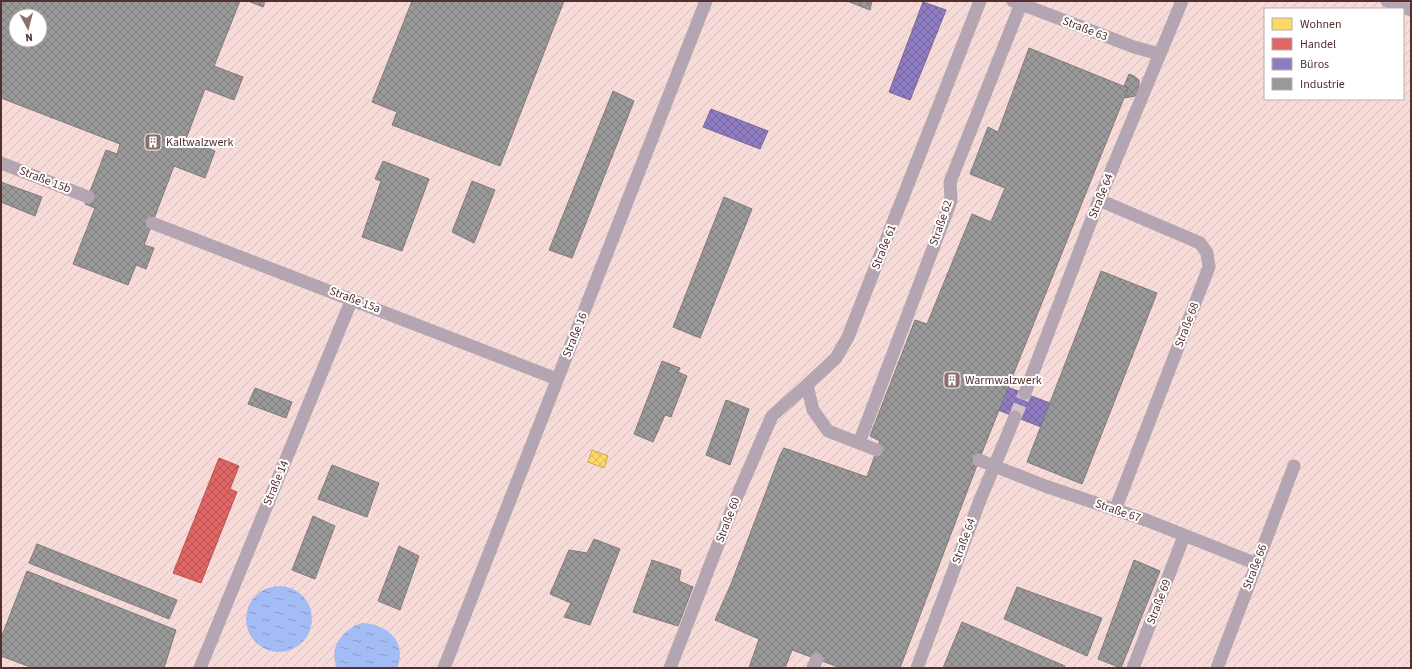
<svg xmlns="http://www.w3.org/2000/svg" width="1412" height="669" viewBox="0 0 1412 669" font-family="'Source Sans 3',sans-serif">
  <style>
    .industrial { fill: url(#industrial-furrows); fill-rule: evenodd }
    .water { fill: url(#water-ripples) }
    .homes { fill: url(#homes-cross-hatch); stroke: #cca655 }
    .shops { fill: url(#shops-cross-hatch); stroke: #b65655 }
    .offices { fill: url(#offices-cross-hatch); stroke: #7d6596 }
    .industry { fill: url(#industry-cross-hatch); stroke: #847979; fill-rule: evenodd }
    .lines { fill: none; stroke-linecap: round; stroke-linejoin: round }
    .minor-tunnel { stroke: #d2c2c1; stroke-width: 13; stroke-dasharray: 13 6; stroke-linecap: butt }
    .minor { stroke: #b4a5b2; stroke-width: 13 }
    .labels { text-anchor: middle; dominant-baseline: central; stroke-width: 4; stroke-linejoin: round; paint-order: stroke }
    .street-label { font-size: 12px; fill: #542f2d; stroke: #fff }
    .poi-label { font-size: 12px; fill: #542f2d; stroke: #fff; text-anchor: start }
  </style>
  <defs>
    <pattern id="industrial-furrows" width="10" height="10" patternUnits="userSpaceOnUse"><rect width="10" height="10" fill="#f7dbd9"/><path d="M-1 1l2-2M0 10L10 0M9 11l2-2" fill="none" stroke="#d6bcbb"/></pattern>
    <pattern id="water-ripples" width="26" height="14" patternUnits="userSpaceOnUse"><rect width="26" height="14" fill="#a4bcf5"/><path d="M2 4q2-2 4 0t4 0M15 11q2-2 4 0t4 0" fill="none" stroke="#8899c7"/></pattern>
    <pattern id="homes-cross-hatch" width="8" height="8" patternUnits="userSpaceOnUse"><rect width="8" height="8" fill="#ffd966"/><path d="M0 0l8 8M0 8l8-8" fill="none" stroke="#dcbb59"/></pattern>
    <pattern id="shops-cross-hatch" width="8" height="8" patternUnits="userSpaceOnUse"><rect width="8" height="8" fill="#e06666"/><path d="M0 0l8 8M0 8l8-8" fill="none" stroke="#b85454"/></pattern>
    <pattern id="offices-cross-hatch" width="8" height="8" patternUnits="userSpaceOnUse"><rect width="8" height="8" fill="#8e7cc3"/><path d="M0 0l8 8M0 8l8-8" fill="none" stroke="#77669f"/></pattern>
    <pattern id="industry-cross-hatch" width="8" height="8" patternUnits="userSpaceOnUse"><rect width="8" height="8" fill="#999"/><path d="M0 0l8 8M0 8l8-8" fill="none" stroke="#7f7d7d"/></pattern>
  </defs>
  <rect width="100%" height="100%" fill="#f2e7e6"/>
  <path class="industrial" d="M1,1H1411V668H1ZM1265,9H1403V99H1265ZM16,16H40V40H16Z"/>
  <path class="water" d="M246 619a33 33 0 1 1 66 0a33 33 0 1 1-66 0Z
    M362,623C387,624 408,642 397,668H337C328,647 343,629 362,623Z"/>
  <path class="homes" d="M592,450L608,456L604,468L588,462Z"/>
  <path class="shops" d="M219,458L239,466L230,489L237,492L201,583L173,573Z"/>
  <path class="offices" d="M923,2L946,10L910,100L889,92Z
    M711,109L768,131L760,149L703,127Z
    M1007,387L1050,403L1041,427L998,410Z"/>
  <path class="industry" d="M1,1H240L214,66L243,77L234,100L205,89L186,139L215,151L205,178L174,166L144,245L154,248L146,269L136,265L128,285L73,264L95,208L85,204L106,150L117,154L120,144L1,98ZM16,16H40V40H16Z
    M248,1H265L263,7Z
    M412,1H564L500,166L392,125L397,112L372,102Z
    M847,1H872L870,10Z
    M1029,48L1128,88L979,460L900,668H841L792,650L785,668H749L759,639L715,620L731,584L780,455L784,448L867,477L880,441L870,436L915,320L927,324L972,214L991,222L1005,188L970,174L988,127L998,132Z
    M1129,74L1134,76L1139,80V89L1135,96L1125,98L1128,88L1124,86Z
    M613,91L634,101L572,258L549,250Z
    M383,161L429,179L402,251L362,237L381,181L375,179Z
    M472,181L495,190L474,243L452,232Z
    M1,182L42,197L35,216L1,202Z
    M724,197L752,209L700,338L673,327Z
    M1101,271L1157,293L1082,484L1027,462Z
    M662,361L680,368L678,372L687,376L671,417L665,415L653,442L634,434Z
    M255,388L292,402L286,418L248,404Z
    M726,400L749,409L730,465L706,455Z
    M332,465L379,483L367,517L318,499Z
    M313,516L335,526L315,579L292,570Z
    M594,539L620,549L590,625L564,617L571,603L550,594L569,550L587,553Z
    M37,544L177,600L169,619L29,563Z
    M399,546L419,556L400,610L378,601Z
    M652,560L681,570L679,581L693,587L678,626L633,612Z
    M1134,560L1160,571L1121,668L1098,659Z
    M27,571L176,630L164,668H33L1,656V638Z
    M1017,587L1102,618L1087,656L1004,619Z
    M962,622L1065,666L1064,668H943Z"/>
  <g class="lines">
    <path class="minor-tunnel" d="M1015,417L1025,393"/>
    <path class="minor" d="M1013,1L1134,47L1159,54
      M1387,1L1411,10
      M1,163L88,197
      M1099,200L1200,243L1207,253L1209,267L1115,510
      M152,223L557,379
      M1025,393L1099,200L1182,1
      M859,443L951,201L950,182L1021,4
      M877,450L828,431L813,410L807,385L836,358L848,337L980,1
      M979,460L1045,486L1146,520L1257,564
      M200,668L352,299
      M444,668L706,1
      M670,668L735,501L772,416L807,385
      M813,668L817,659
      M917,668L980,500L1015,417
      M1133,668L1184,536
      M1217,668L1294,466"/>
  </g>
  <defs>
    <g id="building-square" transform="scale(0.9)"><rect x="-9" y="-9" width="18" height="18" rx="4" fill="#8b6f6e" stroke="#fff"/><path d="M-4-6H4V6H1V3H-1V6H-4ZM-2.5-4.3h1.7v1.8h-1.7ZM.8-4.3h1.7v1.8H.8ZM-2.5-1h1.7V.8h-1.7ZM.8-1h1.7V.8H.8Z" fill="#fff"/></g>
  </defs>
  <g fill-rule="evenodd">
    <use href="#building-square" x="153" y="142"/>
    <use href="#building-square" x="952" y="380"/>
  </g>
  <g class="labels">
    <g class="street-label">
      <text transform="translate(1085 29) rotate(21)">Straße 63</text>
      <text transform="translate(45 180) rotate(21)">Straße 15b</text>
      <text transform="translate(1101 196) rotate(-68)">Straße 64</text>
      <text transform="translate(941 223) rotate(-71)">Straße 62</text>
      <text transform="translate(884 247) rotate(-68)">Straße 61</text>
      <text transform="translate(355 300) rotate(21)">Straße 15a</text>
      <text transform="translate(1187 325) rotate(-69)">Straße 68</text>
      <text transform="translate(575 335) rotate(-68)">Straße 16</text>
      <text transform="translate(276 483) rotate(-67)">Straße 14</text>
      <text transform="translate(1118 511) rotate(19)">Straße 67</text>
      <text transform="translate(728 520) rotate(-69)">Straße 60</text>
      <text transform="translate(964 541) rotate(-70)">Straße 64</text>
      <text transform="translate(1255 567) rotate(-69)">Straße 66</text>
      <text transform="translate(1159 602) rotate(-69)">Straße 69</text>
    </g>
    <g class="poi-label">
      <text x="166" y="142">Kaltwalzwerk</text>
      <text x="965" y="380">Warmwalzwerk</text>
    </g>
  </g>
  <rect width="1412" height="669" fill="none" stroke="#542f2d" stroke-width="4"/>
  <rect x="1264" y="8" width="140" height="92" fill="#ffffff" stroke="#bbacab"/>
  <rect x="1272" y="18" width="20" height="12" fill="#ffd966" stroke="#bbacab"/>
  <text x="1300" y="28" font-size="12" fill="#542f2d">Wohnen</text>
  <rect x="1272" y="38" width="20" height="12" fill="#e06666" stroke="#bbacab"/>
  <text x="1300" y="48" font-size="12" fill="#542f2d">Handel</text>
  <rect x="1272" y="58" width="20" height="12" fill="#8e7cc3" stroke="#bbacab"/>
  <text x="1300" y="68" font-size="12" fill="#542f2d">Büros</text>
  <rect x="1272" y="78" width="20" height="12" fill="#999999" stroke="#bbacab"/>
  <text x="1300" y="88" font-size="12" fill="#542f2d">Industrie</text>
  <g transform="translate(28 28) rotate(173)"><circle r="19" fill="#ffffff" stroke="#bbacab"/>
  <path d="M0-3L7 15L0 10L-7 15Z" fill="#8b6f6e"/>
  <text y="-6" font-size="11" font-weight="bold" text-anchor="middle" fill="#542f2d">N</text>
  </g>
</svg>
